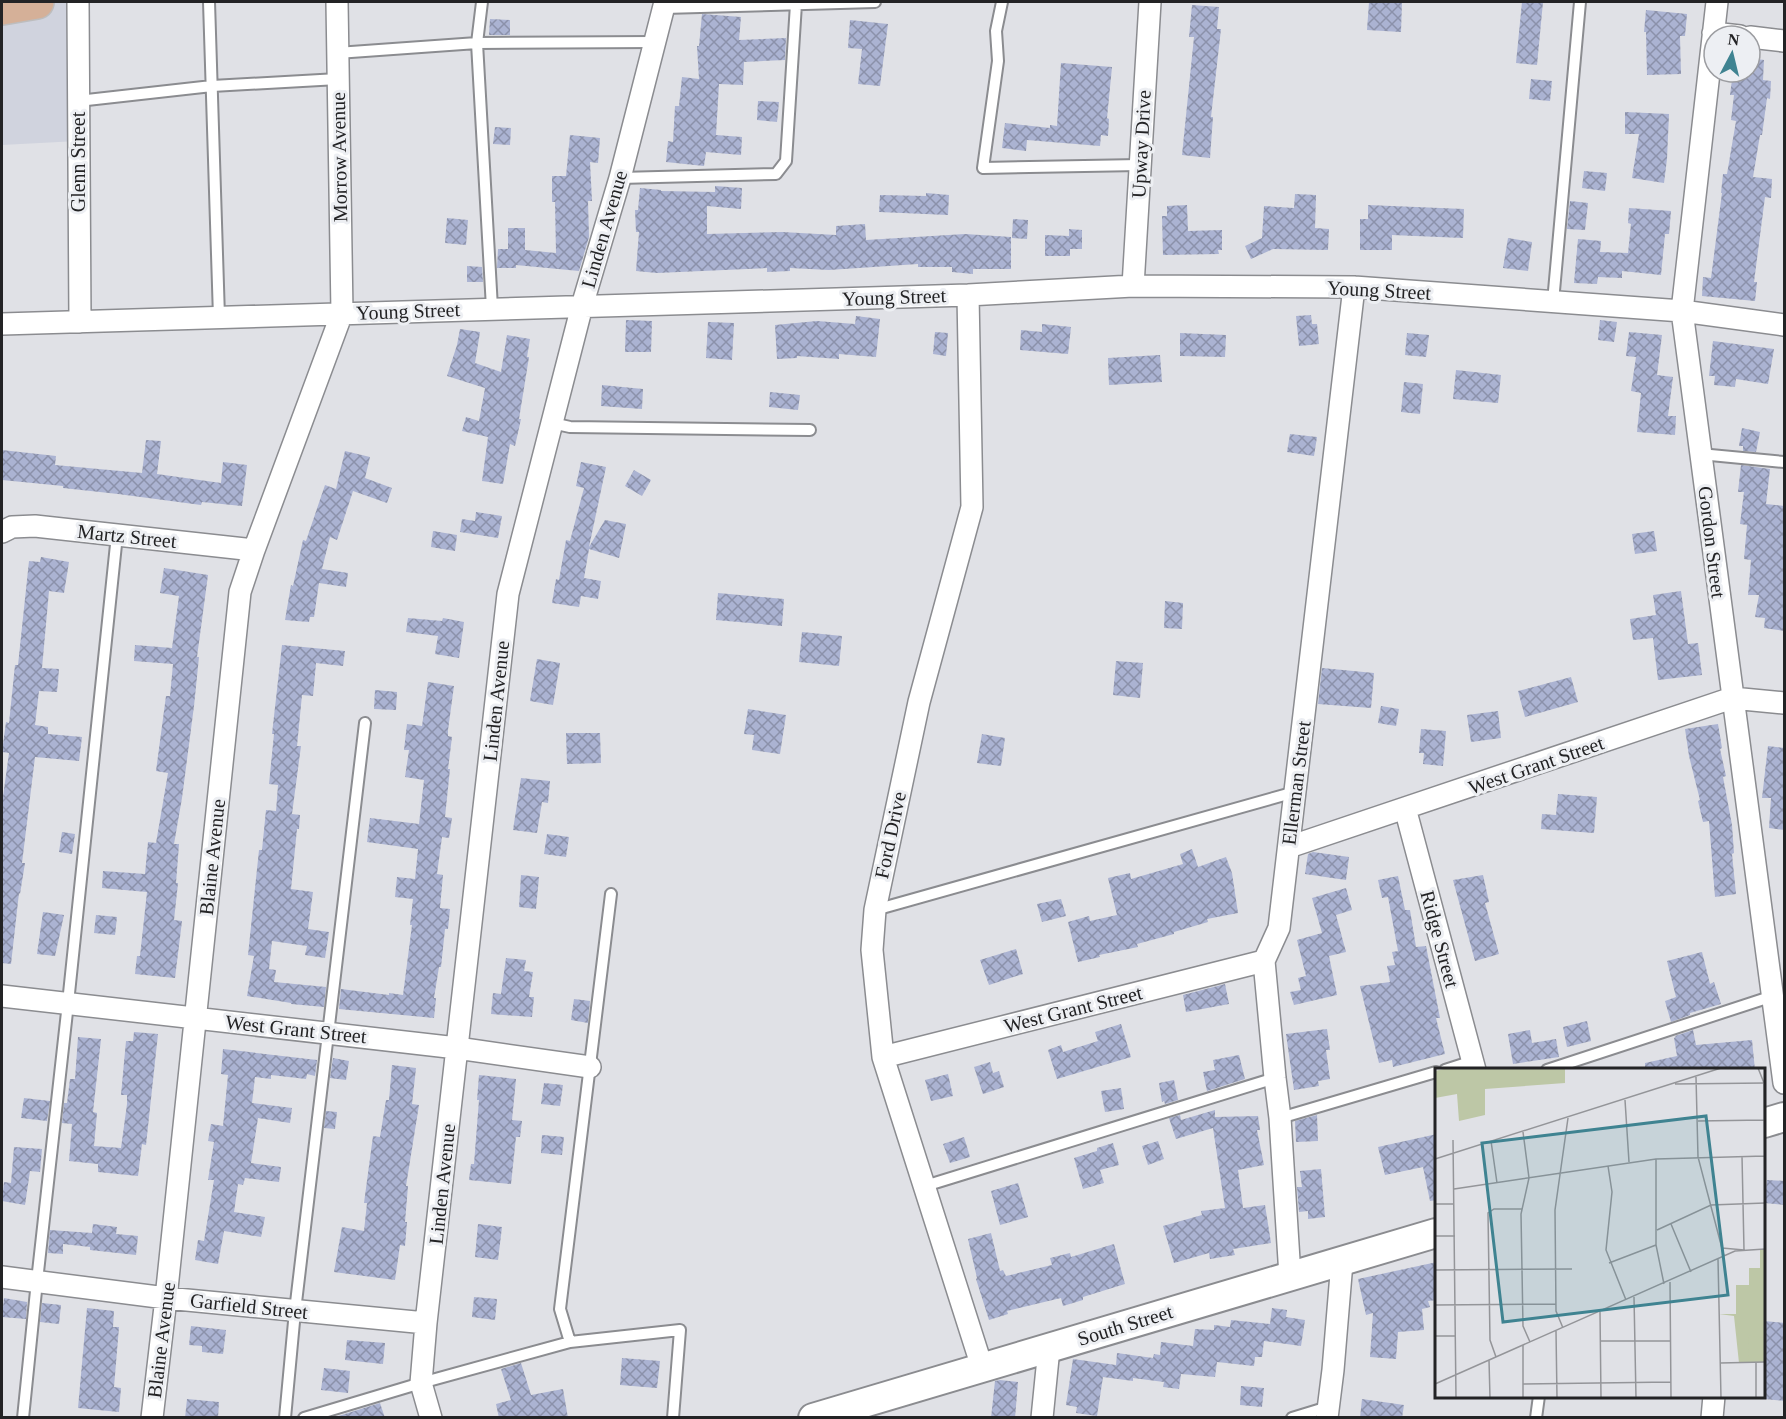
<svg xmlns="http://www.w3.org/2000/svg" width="1786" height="1419" viewBox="0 0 1786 1419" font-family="Georgia,serif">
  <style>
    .built { fill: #d0d3de }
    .building { fill: url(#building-cross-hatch) }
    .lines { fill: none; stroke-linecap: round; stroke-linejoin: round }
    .lane-casing { stroke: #8b8c90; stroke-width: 14 }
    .street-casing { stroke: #8b8c90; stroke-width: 24 }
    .secondary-casing { stroke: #8b8c90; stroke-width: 32 }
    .primary-casing { stroke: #bdbdbe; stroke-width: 36 }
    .lane { stroke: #fff; stroke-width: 10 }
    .street { stroke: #fff; stroke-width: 21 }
    .secondary { stroke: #fff; stroke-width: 28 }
    .primary { stroke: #d5b098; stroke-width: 33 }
    .labels { text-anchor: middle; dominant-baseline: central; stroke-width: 6; stroke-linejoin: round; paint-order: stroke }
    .street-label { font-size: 20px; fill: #232325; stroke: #edeff3 }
    .inset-road { fill: none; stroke: #949599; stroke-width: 1.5 }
    .view { fill: #3f8391; fill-opacity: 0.15; stroke: #3f8391; stroke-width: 3 }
    .inset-edge { fill: none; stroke: #232325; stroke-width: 3 }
  </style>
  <defs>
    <pattern id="building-cross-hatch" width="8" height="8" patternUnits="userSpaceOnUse" patternTransform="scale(1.5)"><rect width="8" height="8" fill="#abb3d2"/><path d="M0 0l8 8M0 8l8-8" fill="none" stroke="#8b91aa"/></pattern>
  </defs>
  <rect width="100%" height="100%" fill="#e0e1e6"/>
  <path class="built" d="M37,2H78V141L2,145V8Z"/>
  <path class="building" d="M1369,2H1402L1401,32L1367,30Z
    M1522,2H1543L1537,65L1516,63Z
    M1192,5L1219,7L1217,29H1221L1211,117H1213L1210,158L1182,155L1194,37H1189Z
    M1646,10L1687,14L1685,36H1680L1681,74L1647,75L1646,32H1644Z
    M702,14L741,17L739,40L786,38L785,60L744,62L743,85L719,84L716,135L742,137L741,155L706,152L704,166L666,162L668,141L673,142L675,106H679L682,77L699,79L697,46H699Z
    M490,19L510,20V35H489Z
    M850,20L888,24L880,86L858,84L862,49L848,48Z
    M1750,58L1764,60L1763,80L1771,81L1770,99L1767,98L1762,135H1760L1753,177L1772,179L1771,198L1765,197L1754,282H1757L1755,301L1702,296L1703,277L1711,278L1722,193H1721L1723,174H1727L1736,121L1731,120L1734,95H1730L1733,72H1750Z
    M1061,63L1112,67L1107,118L1109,119L1108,136L1101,135L1100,146L1027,140L1026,151L1002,148L1005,123L1050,128V125L1057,126Z
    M1531,79L1552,81L1550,101L1529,99Z
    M758,101L779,102L777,122L757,120Z
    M1625,112L1669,114L1667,159L1664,183L1632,178L1639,134H1625Z
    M495,127L511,128L510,145L493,144Z
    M570,135L600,138L598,163L590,162L592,201H588L589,237L579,271L516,265V268H497L498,249H508V228H525V250L556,253L555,202H552V176H566Z
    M1584,171L1607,173L1605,191L1582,188Z
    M715,186L742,188L741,209L707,206V234L782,232L836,235V226L865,224L866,240L965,234L1011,237V269H973V274L952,272V267H918V264L829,270L790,268V271L767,272V268L657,273L636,271L639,232H636L635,210H638L640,188L661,190V191L715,192Z
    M926,193L949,195L948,215L879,212L880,195L926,196Z
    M1295,194L1316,195L1315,228L1329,229L1328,250L1273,249L1251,259L1245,246L1262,238L1264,206L1294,208Z
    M1570,201L1588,203L1585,230L1567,229Z
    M1187,205L1188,231L1222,230V250H1218L1219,254L1163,255L1162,216H1167V206Z
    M1368,205L1464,209L1463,238L1392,235V250H1360V219H1368Z
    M1629,208L1671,211L1669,234H1665L1661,275L1622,271V278L1598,277L1597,284L1574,283L1578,239L1601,241L1600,252L1628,253L1631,224L1628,223Z
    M447,218L468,220L466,245L445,243Z
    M1013,219L1028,220L1027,239L1012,238Z
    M1069,229L1082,230V249H1070V256H1045V235L1069,236Z
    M1508,238L1532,242L1528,271L1503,268Z
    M467,266L482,267L483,282H467Z
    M1311,315L1312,324H1317L1319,344L1299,346L1296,316Z
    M856,316L880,319L876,357L839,354V359L797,356V358L777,359L775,325L817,321L855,324Z
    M626,320L652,321L651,352H625Z
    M1600,320L1617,322L1614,342L1598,340Z
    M708,322L734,323L732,360L706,358Z
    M1042,324L1071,327L1068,354L1020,350L1021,330L1042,332Z
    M460,329L480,332L475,363L501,372L507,335L530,339L527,357H529L519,419H521L515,446L510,444L503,484L482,481L488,437L462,431L466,417L479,421L485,388L447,376L457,345Z
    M935,332L948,333L946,356L933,354Z
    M1629,332L1662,335L1657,375L1673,377L1668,416H1676L1675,435L1637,432L1641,393L1631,391L1636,357L1626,356Z
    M1180,333L1226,335L1225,357L1180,356Z
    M1407,333L1429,335L1426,357L1405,355Z
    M1713,341L1774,349L1768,384L1736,379L1735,387L1714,385L1715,376H1709Z
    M1160,355L1162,382L1109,385L1108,358Z
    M1456,370L1501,375L1498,403L1453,399Z
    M1404,382L1423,384L1420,414L1401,412Z
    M602,385L643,389L642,409L601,406Z
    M770,392L800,395L798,410L769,407Z
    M1742,428L1760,432L1756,452L1743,451V446H1739Z
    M1290,434L1317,437L1314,456L1287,452Z
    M146,440L161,441L157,474L221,483L223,462L247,465L242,506L202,502L201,505L118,494L63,488V486L2,480V450L56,456L55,465L142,473Z
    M345,451L370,457L365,478L392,488L387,503L353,491L337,540L330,537L322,569L348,573L346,587L319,583L314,617H310L309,622L285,620L291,585L293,586L303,540L306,541L325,485L336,489Z
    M581,462L606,467L589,547L605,520L626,524L619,558L589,549L584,578L601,581L598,599L581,596L579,607L552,603L556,579L559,580L566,540L570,541L584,488L576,486Z
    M1741,465L1770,469L1766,504L1785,506V631L1764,628L1765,618L1755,617L1759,595H1748L1751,560L1744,559L1747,525L1740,524L1744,492H1738Z
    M634,470L651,480L642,496L625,486Z
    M476,512L502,516L498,538L460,532L462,519L475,521Z
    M433,531L457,535L455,551L431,547Z
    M1654,531L1657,551L1635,554L1632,534Z
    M41,557L69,562L64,593L49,591L42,668L59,669L57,692L39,691L35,725L48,727V734L82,737L79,761L35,757L22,863H25L20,894L19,893L11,964L2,963V804L9,753L2,752L6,722L9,723L15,665H18L29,561L40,562Z
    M164,568L208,575L197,657H199L194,706L182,798L174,844H179L176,883H178L174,920L182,921L175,978L135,974L137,956H140L147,892L102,888L103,871L145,874L148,842L156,843L168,773L156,771L166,696H170L173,664L134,661L135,645L172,648L179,596L160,593Z
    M1681,591L1688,644L1698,643L1702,675L1658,680L1653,638L1633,640L1630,619L1656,615L1653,595Z
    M718,593L784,599L782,626L716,620Z
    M1165,601L1183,603L1182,629L1164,628Z
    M408,618L442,621L443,618L464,622L459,658L435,654L438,636L406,632Z
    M802,632L842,636L839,666L799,662Z
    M282,645L345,651L343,666L316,663L313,696L302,695L297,746H301L292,814L300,815L299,829H297L291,889L313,892L308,929L329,932L325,958L305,955L307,946L272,941L269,969L276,970L274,982L326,987L324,1007L291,1004V1003L247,996L254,956L248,955L259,850H262L266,810L276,811L278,785L269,784L274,734H272Z
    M537,659L560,663L553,705L530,701Z
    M1116,661L1143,663L1140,698L1113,695Z
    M1322,668L1374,673L1371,708L1318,704Z
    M1571,677L1578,702L1525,717L1518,691Z
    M428,682L454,686L448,730V736L452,737L448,769H450L445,817L452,818L449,838L442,837L437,874L443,875L440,908L450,909L448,929H445L441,967H439L434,998H436L434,1018L339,1009L341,989L389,995V993L403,995L412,925H410L413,899L395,897L397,877L415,879L418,849L367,842L370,818L419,824L424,780L405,777L409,750H404L407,724L422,726Z
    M375,690L397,692L396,710L374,709Z
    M1381,706L1399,709L1396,726L1378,723Z
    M748,709L786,715L780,754L752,750L754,735L744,734Z
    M1498,711L1501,738L1471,742L1467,715Z
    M1718,724L1722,748L1720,749L1726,776L1723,777L1732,825L1734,853L1732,854L1736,894L1715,897L1709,821L1703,822L1698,801L1700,800L1689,756L1685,729Z
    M1421,729L1446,731L1443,766L1423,764L1424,753H1419Z
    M566,733H600L601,763L567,764Z
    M982,734L1005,738L1001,766L977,763Z
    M1768,746L1785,748V830L1769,828L1771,798H1762Z
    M521,778L550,781L548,803L542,802L537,833L513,830Z
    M1558,794L1597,797L1594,833L1541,829L1542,814L1556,815Z
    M62,832L75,834L72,854L59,852Z
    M547,834L569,837L566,857L544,854Z
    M1192,849L1198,867L1226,857L1232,873L1238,913L1207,919L1208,922L1174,932V934L1137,944L1138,947L1099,955L1100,957L1078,962L1068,922L1089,916L1090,921L1117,915L1108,878L1130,873L1131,879L1183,864L1180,854Z
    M1313,852L1349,857L1346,880L1305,874L1308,854Z
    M521,875L539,877L536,909L519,907Z
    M1483,875L1489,902L1485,903L1499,954L1475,961L1453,880Z
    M1398,876L1405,910H1410L1416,947L1426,946L1440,1018H1436L1445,1054L1393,1067L1392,1060L1379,1063L1360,986L1390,982L1387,966L1395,965L1392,952L1398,951L1388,897L1382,898L1378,880Z
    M1346,888L1352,910L1336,915L1346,952L1329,956L1337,995L1294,1005L1290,992L1301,990L1298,978L1306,976L1297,940L1322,933L1312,898Z
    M1061,899L1066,916L1042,922L1037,904Z
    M43,912L64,915L55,956L37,954Z
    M96,915L117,917L115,935L94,933Z
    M1016,949L1023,974L989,985L980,960Z
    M1702,952L1710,984L1714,982L1721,1004L1690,1013V1015L1671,1022L1665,1001L1676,997L1667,961Z
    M506,958L526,960L524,971L533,972L529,997H534L532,1017L491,1014L493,993L501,994Z
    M1225,984L1229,1004L1186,1012L1183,995Z
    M574,999L590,1001L588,1023L571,1020Z
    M1587,1021L1591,1041L1567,1047L1563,1027Z
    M1121,1024L1131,1057L1057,1079L1048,1050L1061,1045L1063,1052L1098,1041L1095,1032Z
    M1327,1029L1330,1050H1326L1330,1079L1318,1081L1319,1086L1294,1090L1286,1034Z
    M1530,1030L1532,1043L1556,1039L1559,1057L1513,1064L1508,1034Z
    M1693,1030L1696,1045L1752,1040L1755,1070H1645V1063L1677,1056L1674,1038L1676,1037L1675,1036Z
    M134,1032L158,1034L146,1145L142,1144L138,1176L98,1172V1164L69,1161L72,1124L62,1123L64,1103H67L70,1079H75L78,1037L101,1039L93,1112L97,1113L94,1146L121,1148L127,1104V1095H121L126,1041H133Z
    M223,1049L317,1060L315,1076L307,1074L306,1079L271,1075V1079L255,1077L252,1103L292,1108L290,1123L258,1118L251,1163L281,1167L279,1182L245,1178L243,1185L238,1184L234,1212L265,1217L261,1237L224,1231L218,1264L195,1260L198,1240L204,1241L214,1180H208L214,1142L208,1141L211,1124L223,1126L228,1075L221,1074Z
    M1239,1055L1245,1079L1207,1091L1203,1072L1215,1070L1213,1060Z
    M333,1058L349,1061L346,1080L330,1078Z
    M990,1062L993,1073L999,1071L1004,1087L983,1094L974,1067Z
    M392,1065L416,1068L412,1104L419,1105L406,1186H408L405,1222H407L405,1246L400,1245L395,1280L334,1272L342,1227L364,1231L367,1203H364L373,1136L380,1137L386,1100H389Z
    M948,1074L953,1096L931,1101L925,1080Z
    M479,1075L516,1079L512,1120L522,1121L520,1137H516L511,1184L469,1180L471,1164H474L479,1100H477Z
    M1174,1080L1178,1100L1165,1104L1164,1101L1162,1102L1159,1083Z
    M544,1083L563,1085L560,1106L541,1104Z
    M1121,1088L1124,1109L1105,1112L1101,1091Z
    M24,1098L50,1101L47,1121L21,1118Z
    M1215,1110V1117L1258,1116L1260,1130H1257L1264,1165L1238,1170L1243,1208L1265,1205L1271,1243L1233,1249L1235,1255L1210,1259L1209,1253L1174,1263L1163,1226L1202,1215L1201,1211L1225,1208L1213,1128L1176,1139L1169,1118L1180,1115L1181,1120Z
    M326,1111L337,1112L335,1129L324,1128Z
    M1317,1115L1318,1141L1296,1142L1295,1121Z
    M1437,1134V1200L1430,1201L1423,1167L1385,1175L1378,1147Z
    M542,1135L564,1137L562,1155L541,1153Z
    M964,1137L970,1157L950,1163L943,1144Z
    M1158,1141L1164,1159L1148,1165L1142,1146Z
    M1113,1143L1119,1165L1100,1170L1104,1183L1083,1189L1074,1158L1097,1151V1148Z
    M14,1147L42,1149L40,1172L30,1171L25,1205L2,1201L4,1182L11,1183Z
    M1321,1169L1325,1217L1308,1219V1211L1299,1212L1297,1187H1302L1300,1171Z
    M1767,1180L1785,1181V1205L1765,1203Z
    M1018,1183L1028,1217L1000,1225L991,1191Z
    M93,1224L117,1227L116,1234L138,1236L136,1255L90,1250V1247L63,1244V1254L48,1253L50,1230L92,1233Z
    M478,1224L502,1227L498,1260L475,1257Z
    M991,1233L1000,1271L1003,1270L1006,1276L1052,1265L1050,1258L1070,1253L1071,1257L1114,1244L1125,1284L1083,1297V1300L1063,1306L1061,1298L1007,1311L1008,1314L989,1320L976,1279L977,1278L968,1239Z
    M1437,1262V1300L1428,1301L1430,1307L1422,1309L1424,1330L1398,1332L1396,1359L1370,1357L1373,1313L1366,1315L1358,1279Z
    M474,1297L497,1299L495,1320L472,1317Z
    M4,1298L27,1302L26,1319L2,1317Z
    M42,1303L61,1305L59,1324L40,1322Z
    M87,1308L114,1311L113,1327H119L114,1387L121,1388L119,1412L78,1408Z
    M1272,1308L1287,1310L1286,1317L1305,1320L1301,1346L1264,1341L1262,1357H1255L1254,1366L1217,1362L1215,1377L1181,1374L1179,1389L1163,1387L1164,1382L1133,1378V1381L1103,1377L1097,1416L1076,1413L1077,1407L1066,1405L1073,1359L1116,1365L1117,1353L1153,1358L1154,1354L1160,1355L1161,1342L1193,1346L1195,1329L1214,1330V1325L1230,1327L1231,1320L1270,1324Z
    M1764,1321L1785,1323V1401L1764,1399Z
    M191,1326L226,1330L223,1354L202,1352V1346L189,1345Z
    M347,1340L385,1343L383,1364L345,1360Z
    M622,1358L660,1361L657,1388L620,1385Z
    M521,1363L531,1395L563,1389L568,1418H499L496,1404L511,1400L501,1369Z
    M324,1368L350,1371L348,1393L321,1390Z
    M1000,1380L1018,1382L1015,1418H991L995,1381Z
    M1241,1386L1264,1388L1262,1407L1240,1405Z
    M187,1399L219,1402L218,1418H185Z
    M1362,1399L1404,1405L1402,1418H1360Z
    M380,1403L385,1418H332Z"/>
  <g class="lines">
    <g class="lane-casing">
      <path id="lane" d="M209,2L219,317
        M482,2L477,43L492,308
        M1002,2L996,31L998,61L983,168L1139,165
        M664,8L875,2
        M337,53L477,43L655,42
        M78,101L212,86L338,79
        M620,178L776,174L786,161L796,4
        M1553,302L1580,2
        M552,423L570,427L810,430
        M1700,454L1784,462
        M875,910L1295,792
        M1445,1070L1473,1061
        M1547,1070L1773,996
        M1280,1118L1436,1072
        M925,1186L1275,1078
        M570,1342L560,1309L611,894
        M23,1418L37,1281L68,1003L117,535
        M285,1418L295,1311L365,723
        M304,1418L421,1383L570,1342L680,1330L673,1418
        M1292,1418L1328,1407
        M1536,1418L1539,1396"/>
    </g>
    <g class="street-casing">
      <path id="street" d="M78,2L80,322
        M1717,2L1682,311L1784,1083
        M1713,33L1740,36
        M1750,37L1784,41
        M1133,286L1150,2
        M968,295L972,507L919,702L875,910L872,950L883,1057L982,1367
        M2,324L968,295L1133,286L1354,287L1682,311L1784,325
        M2,532L12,527L35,526L254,550
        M1405,808L1475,1070
        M1289,847L1732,698L1784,703
        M2,996L457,1048L590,1067
        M883,1057L1264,961
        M1290,1276L1280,1118L1275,1078L1264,961L1279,928L1354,287
        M2,1277L166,1298L426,1323
        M152,1418L166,1298L240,592L254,550L342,313L337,2
        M431,1418L421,1383L426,1323L508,594L582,306L620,178L665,2
        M1042,1418L1049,1348
        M1327,1418L1333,1370L1342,1262
        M1712,1418L1714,1396"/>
    </g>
    <g class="secondary-casing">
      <path id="secondary" d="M1764,1123L1784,1117
        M813,1418L1436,1233"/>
    </g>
    <g class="primary-casing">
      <path id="primary" d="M2,8L37,2"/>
    </g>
    <use href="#lane" class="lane"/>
    <use href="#street" class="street"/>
    <use href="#secondary" class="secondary"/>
    <use href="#primary" class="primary"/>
  </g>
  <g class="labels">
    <g class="street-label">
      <text transform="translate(1141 144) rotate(-87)">Upway Drive</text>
      <text transform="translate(339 157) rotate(-91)">Morrow Avenue</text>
      <text transform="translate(78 162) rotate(-90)">Glenn Street</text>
      <text transform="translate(604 229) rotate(-74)">Linden Avenue</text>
      <text transform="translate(1379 290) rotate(3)">Young Street</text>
      <text transform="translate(894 297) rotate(-2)">Young Street</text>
      <text transform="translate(408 311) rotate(-2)">Young Street</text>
      <text transform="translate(127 536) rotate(6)">Martz Street</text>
      <text transform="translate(1712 542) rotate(83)">Gordon Street</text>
      <text transform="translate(496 701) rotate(-84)">Linden Avenue</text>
      <text transform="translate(1536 765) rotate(-19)">West Grant Street</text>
      <text transform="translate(1296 783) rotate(-83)">Ellerman Street</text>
      <text transform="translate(890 835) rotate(-78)">Ford Drive</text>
      <text transform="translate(212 857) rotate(-84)">Blaine Avenue</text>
      <text transform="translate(1440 939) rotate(75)">Ridge Street</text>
      <text transform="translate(1073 1009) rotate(-14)">West Grant Street</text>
      <text transform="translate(296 1029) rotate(6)">West Grant Street</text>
      <text transform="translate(442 1184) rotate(-84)">Linden Avenue</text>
      <text transform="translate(249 1306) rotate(6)">Garfield Street</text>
      <text transform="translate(1125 1325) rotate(-17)">South Street</text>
      <text transform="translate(161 1340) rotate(-83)">Blaine Avenue</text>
    </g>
  </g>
  <g transform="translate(1435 1068)">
    <rect width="330" height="330" fill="#e0e1e6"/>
    <path d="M13,0H130V15L50,21V47L24,53L22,26L0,30V3Z" fill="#bdc7a6"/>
    <path d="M325,181H330V294L304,295L299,248L284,246H301V217H314V200H325Z" fill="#bdc7a6"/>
    <path d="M313,267L330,270V288H314Z" fill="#bdc7a6"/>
    <path class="inset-road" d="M323,0L329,15L330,130M261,9L263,89L289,188M240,16L330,15M190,32L194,94M263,53L329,52M88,64L94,110L86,146L88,258L95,274M18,72L21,330M56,73L62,115M0,91L286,0M221,91V177L229,216M173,98L177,124L171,182L191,232M19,121L221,91L330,88M0,136H19M236,156L256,204M222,162L276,137L330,135M0,168H20M287,180L309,182L307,88M283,191L286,330M174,195L221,177M0,202L137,201M235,214L236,330M199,229L201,330M0,237L121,236M165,244L166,330M128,260L121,243L120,142L133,50M121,263L122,330M0,268H20M166,273H236M88,277V330M61,289L55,272L53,145L59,141H87M54,292L55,330M285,295L330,294M0,316L300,183L330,181M88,316L236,314M321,330V295"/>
    <path class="view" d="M271,48L293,227L68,254L47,75Z"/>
    <rect width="330" height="330" class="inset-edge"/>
  </g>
  <rect width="1786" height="1419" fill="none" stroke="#232325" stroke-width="6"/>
  <g transform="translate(1732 54) rotate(7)"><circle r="28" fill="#edeff3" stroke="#9c9da1" stroke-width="1.5"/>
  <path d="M0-4.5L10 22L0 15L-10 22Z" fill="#3f8391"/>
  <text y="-9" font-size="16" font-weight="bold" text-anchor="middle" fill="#232325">N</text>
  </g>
</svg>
